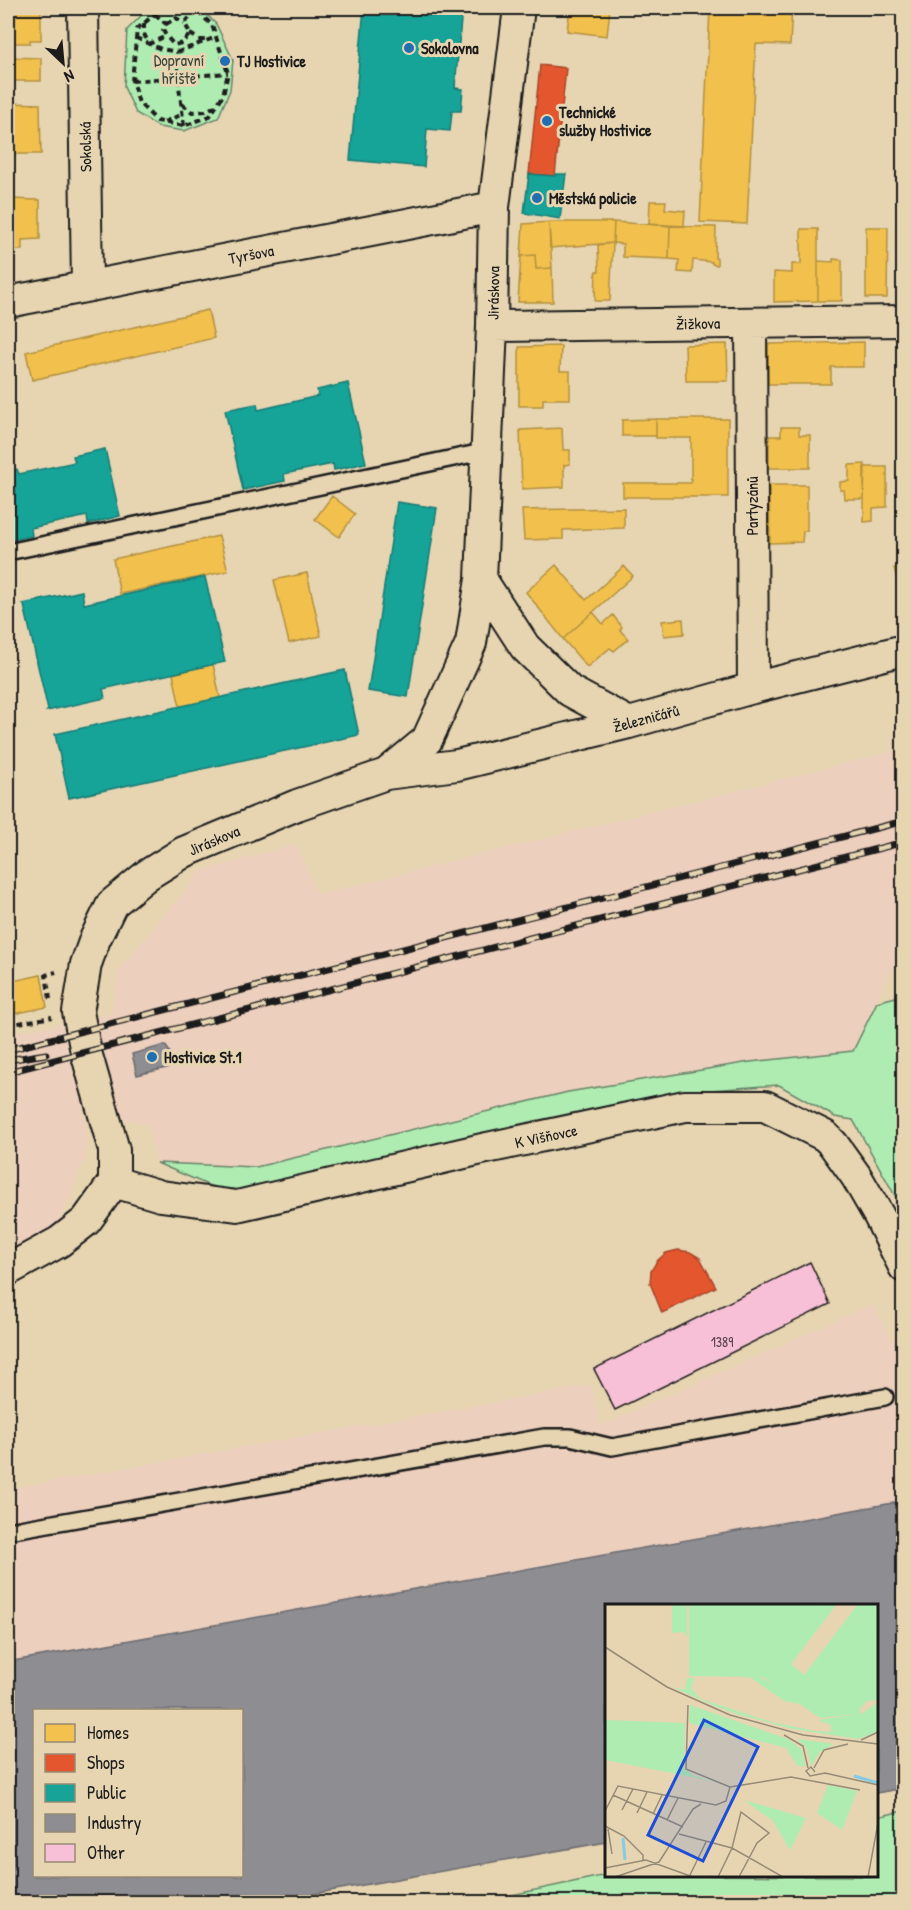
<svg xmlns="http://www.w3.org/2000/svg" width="911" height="1910" viewBox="0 0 911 1910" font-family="'Patrick Hand',sans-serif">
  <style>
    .built { fill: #eccfbd; fill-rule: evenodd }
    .green { fill: #afecb2; stroke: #668467; stroke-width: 1.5 }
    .homes { fill: #f2c14e; stroke: #b2903f; stroke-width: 1.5 }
    .shops { fill: #e4572e; stroke: #a84529; stroke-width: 1.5 }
    .public { fill: #17a398; stroke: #187a73; stroke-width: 1.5 }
    .industry { fill: #8d8d92; stroke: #6b6b6f; stroke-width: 1.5; fill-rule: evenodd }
    .building { fill: #f8c0d6; stroke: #1c1c1c; stroke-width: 1.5 }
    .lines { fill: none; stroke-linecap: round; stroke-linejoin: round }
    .service-casing { stroke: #1c1c1c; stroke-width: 20 }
    .minor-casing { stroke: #1c1c1c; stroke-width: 34 }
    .path { stroke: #1c1c1c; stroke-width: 4; stroke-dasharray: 6 4.5; stroke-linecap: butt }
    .service { stroke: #e7d5b2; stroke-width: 15 }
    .minor { stroke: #e7d5b2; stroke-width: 30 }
    .rail-casing { stroke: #1c1c1c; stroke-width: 7 }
    .rail { stroke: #e7d5b2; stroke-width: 4.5; stroke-dasharray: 14; stroke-linecap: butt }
    .poi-dot { fill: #1f6fb2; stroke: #e7d5b2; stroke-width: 2 }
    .labels { text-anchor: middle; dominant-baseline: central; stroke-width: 6; stroke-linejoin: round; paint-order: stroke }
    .number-label { font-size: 14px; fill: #53454a }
    .poi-label { font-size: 16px; font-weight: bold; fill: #1c1c1c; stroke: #e7d5b2; text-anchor: start }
    .park-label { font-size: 16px; fill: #39463a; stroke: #e7d5b2 }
    .street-label { font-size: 16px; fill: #1c1c1c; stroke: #e7d5b2 }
    .inset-river { fill: none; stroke: #84cce5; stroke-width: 3 }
    .inset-road { fill: none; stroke: #968b76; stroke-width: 1.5 }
    .view { fill: #1d4ed8; fill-opacity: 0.15; stroke: #1d4ed8; stroke-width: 3 }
    .inset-edge { fill: none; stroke: #1c1c1c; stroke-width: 3 }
  </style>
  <rect width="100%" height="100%" fill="#e7d5b2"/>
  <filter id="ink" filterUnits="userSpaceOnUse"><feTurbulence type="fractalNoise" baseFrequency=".0167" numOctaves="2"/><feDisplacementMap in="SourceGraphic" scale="12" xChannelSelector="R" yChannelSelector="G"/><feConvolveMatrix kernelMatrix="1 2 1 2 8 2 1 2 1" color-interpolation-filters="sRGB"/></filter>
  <g filter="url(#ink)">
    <path class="built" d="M903,749V945L853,1051L750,1062L578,1089L256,1167L157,1163L148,1125L82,1106L85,1117L86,1155L54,1235L8,1258V1104L50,1093L8,1102V1034L111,1014L118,971L201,871L296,844L317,895Z
      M873,1304L903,1360V1788L877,1793L876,1606H606V1842L268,1902H8V1489L591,1385L600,1426ZM34,1710H242V1876H34Z"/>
    <path class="green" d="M157,8H200L216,24L233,60L230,90L218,118L184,131L159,127L136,113L124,87L127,30L144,13Z
      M903,995V1210L853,1120L835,1117L779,1085L683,1092L233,1196L157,1163L256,1167L568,1092L750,1062L853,1051L877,1002Z
      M903,1811V1902H479L606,1875L876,1876L877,1817Z"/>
    <path class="homes" d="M8,8H41V40H30V43H8Z
      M570,8H610L607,36L567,31Z
      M710,8H792L790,45L756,44L747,224L700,222Z
      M8,57L41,58V81H8Z
      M8,103L40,104L41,154H8Z
      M8,199L40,200V239L22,240V250H8Z
      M650,201H666L665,209L685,211L684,226L649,224Z
      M549,222H614L613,243L550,248Z
      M549,222L552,268L536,269L535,255L521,256L523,224Z
      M614,222L670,226L669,259L623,257V244L613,243Z
      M670,226L716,227L715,258H717V265L712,264V262L693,260L692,273L678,272L679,260L669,259Z
      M866,227H888L887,298H866Z
      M801,229H818V301L774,302V272L792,273V264H801Z
      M613,243L610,301H595L596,271H599L598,245Z
      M535,255L536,269L552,268L553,302H518L521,256Z
      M833,259L842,260V301H818V261L833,262Z
      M208,310L214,338L32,380L26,352Z
      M864,342V367H831V384H768V344Z
      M727,344L728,381H686L685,345Z
      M561,346L560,371H570V399H543V406H519V347Z
      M656,419H728V497H623V483H691V438H656Z
      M656,419V436H622V420Z
      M781,427H799V435H810V468H769V436H781Z
      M562,428L563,450H570V464L564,465V487L522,489L520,430Z
      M865,464L864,499H845L844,490H840V482L849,481V465Z
      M864,467H887V507L873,508V521L864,522Z
      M769,485H807V531H803L802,542L770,543Z
      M332,496L355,514L339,537L315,519Z
      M624,508V528L563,530V539L524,540L522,510Z
      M219,536L228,571L120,594L113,559Z
      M556,565L586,600L624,566L633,576L563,639L526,592Z
      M904,566V604L894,568Z
      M307,573L321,636L289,643L274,580Z
      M593,612L603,624L613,615L622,627L620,630L628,639L614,651L610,648L587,667L563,639Z
      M683,619L684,634L664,636L662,621Z
      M213,664L220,698L180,707L173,674Z
      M41,975L47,1007L8,1015V982Z"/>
    <path class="shops" d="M540,65L566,68L555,176L529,174Z
      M678,1250L690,1252L700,1258L716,1287L662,1313L650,1283L651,1271L657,1261L666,1253Z"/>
    <path class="public" d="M364,8H462L455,88L463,89L461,111H452L450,131L427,129L424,167L350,160Z
      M529,174L555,176V174H566L560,219L524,213Z
      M348,383L366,463L334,470L333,464L284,474L285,481L243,490L225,410L257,404L258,410L318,396L317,390Z
      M105,449L120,516L88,524L87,516L31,528L32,536L8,541V471L17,469L19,474L75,462L73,456Z
      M397,502L437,508L408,697L368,691Z
      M205,577L225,662L103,689L105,698L47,711L48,710L24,605L23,604L82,591L84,604Z
      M345,670L359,735L69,798L55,734Z"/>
    <path class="industry" d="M165,1045L170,1052L172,1061L170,1067L137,1075L132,1054Z
      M904,1501V1788L876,1793V1606H606V1842L268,1902H8V1662ZM34,1710H242V1876H34Z"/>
    <path class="building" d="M810,1262L830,1304L615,1410L594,1369Z"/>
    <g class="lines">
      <g class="service-casing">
        <path id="service" d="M8,552L487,451
          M8,1531L544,1437H570L612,1447L885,1397"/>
      </g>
      <g class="minor-casing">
        <path id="minor" d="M83,8L87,286
          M8,302L494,207
          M751,323L753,688
          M492,326L904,321
          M481,579L525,647L570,691L629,723
          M386,774L457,765L629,723L753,688L904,650
          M114,1182V1150L86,1052L78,1012L86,964L95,939L112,904L147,875L184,852L297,805L386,774L427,740L471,643L481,579L492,326L494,207L519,8
          M114,1182L161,1196L237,1206L482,1149L685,1106H765L825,1136L833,1144L856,1176L879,1216L904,1267
          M8,1270L59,1242L86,1221L114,1182"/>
      </g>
      <path class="path" d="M167,8L155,14L137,29L132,81L139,103L157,121L184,126L210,116L223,95L228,73L212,25L200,14L186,8
        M155,14L166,24L163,30L166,36L174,45L182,43L190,34L185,23L194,12
        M144,23V34L149,44L166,36
        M166,24L176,18L185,23
        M190,34L200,40H205
        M136,38L161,49L178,52
        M132,81L228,73
        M182,104L192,112L206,111L215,106
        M164,122L183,114
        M184,126L178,78V52L216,37
        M50,999L46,975L56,972
        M8,1025L52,1017"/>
      <use href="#service" class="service"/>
      <use href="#minor" class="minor"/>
      <g class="rail-casing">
        <path id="rail" d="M8,1050L904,821
          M8,1060L46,1054
          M8,1072L904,842"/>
      </g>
      <use href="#rail" class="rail"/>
    </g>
  </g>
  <g class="poi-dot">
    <circle cx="409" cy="48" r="6"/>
    <circle cx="225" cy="61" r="6"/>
    <circle cx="547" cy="121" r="6"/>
    <circle cx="537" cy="198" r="6"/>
    <circle cx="152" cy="1057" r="6"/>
  </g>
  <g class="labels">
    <g class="number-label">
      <text x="722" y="1341">1389</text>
    </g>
    <g class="poi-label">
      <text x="421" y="48">Sokolovna</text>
      <text x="237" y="61">TJ Hostivice</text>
      <text x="559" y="112">Technické<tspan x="559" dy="18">služby Hostivice</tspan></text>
      <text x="549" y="198">Městská policie</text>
      <text x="164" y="1057">Hostivice St.1</text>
    </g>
    <g class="park-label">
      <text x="179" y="60">Dopravní<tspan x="179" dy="18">hřiště</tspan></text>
    </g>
    <g class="street-label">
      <text transform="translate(85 147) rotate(-91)">Sokolská</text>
      <text transform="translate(251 254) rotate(-11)">Tyršova</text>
      <text transform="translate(493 293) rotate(-89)">Jiráskova</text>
      <text transform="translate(698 323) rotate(-1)">Žižkova</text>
      <text transform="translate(752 506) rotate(-90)">Partyzánů</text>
      <text transform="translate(646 718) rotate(-15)">Železničářů</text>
      <text transform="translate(214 840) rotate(-23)">Jiráskova</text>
      <text transform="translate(546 1136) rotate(-12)">K Višňovce</text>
    </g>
  </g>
  <g transform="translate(605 1604)">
    <rect width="273" height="273" fill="#e7d5b2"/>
    <path d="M67,0H82V33L78,28L67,29ZM84,0H232L186,60L199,71L253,0H273V96L262,97L254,106L256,110L272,99L273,127L254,135L188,125L132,110L110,102L76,87L69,83L80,86L82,74H89L86,85L96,95L166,118L210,127L226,128V121L213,116L254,110L215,114L195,100L179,97L146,74H133L154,73L168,79L158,73L84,72ZM85,101L183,135L197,146L200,163L192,161L181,144L88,120L84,118ZM0,116L80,119L79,165L89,172L118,179L0,156ZM193,135L229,140L215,148L206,162L202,145ZM223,181L252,187L237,226L212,209ZM139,196L201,214L185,246L168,217Z" fill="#afecb2"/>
    <path class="inset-river" d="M249,172L273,179M18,234L20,256"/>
    <path class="inset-road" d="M0,43L62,83L125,111L198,131L273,140M83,101L81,165L125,183M179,131L198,142L203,164M256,136L273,128M209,164L219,146L243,140M210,168L206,163L201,167L205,172L220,169L273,181M125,183L186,173L255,186M8,191L78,223M17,206L28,185M0,207L13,182L111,201L121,197L125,183M32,209L42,188M48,210L57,191M62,216L73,194M0,222L19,232L38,251V256M3,225L7,250M74,230L127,244L178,273M0,264L41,256L88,273M85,271L101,238M10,273L54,258L88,205L96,200M113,273L127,244L136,208L164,229L152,239L134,273M263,273L273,219"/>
    <path class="view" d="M99,116L153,143L98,257L43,231Z"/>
    <rect width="273" height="273" class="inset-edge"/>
  </g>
  <rect width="911" height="1910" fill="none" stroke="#e7d5b2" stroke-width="30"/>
  <rect x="15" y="15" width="881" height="1880" fill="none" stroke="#1c1c1c" stroke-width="2" filter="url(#ink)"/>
  <rect x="33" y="1709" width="210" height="168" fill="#e7d5b2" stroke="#968b76" stroke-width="1.5"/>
  <rect x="45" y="1724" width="30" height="18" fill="#f2c14e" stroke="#968b76" stroke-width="1.5"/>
  <text x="87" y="1739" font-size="18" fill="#1c1c1c">Homes</text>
  <rect x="45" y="1754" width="30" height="18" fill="#e4572e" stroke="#968b76" stroke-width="1.5"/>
  <text x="87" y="1769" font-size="18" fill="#1c1c1c">Shops</text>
  <rect x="45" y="1784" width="30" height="18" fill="#17a398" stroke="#968b76" stroke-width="1.5"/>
  <text x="87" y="1799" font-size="18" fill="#1c1c1c">Public</text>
  <rect x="45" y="1814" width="30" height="18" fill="#8d8d92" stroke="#968b76" stroke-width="1.5"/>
  <text x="87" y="1829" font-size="18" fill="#1c1c1c">Industry</text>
  <rect x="45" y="1844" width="30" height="18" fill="#f8c0d6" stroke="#968b76" stroke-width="1.5"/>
  <text x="87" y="1859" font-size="18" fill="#1c1c1c">Other</text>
  <g transform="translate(63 63) rotate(154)" stroke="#e7d5b2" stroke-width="4.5" paint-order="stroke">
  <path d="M0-4.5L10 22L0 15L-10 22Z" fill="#1c1c1c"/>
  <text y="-9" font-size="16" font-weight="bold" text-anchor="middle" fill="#1c1c1c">N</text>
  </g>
</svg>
